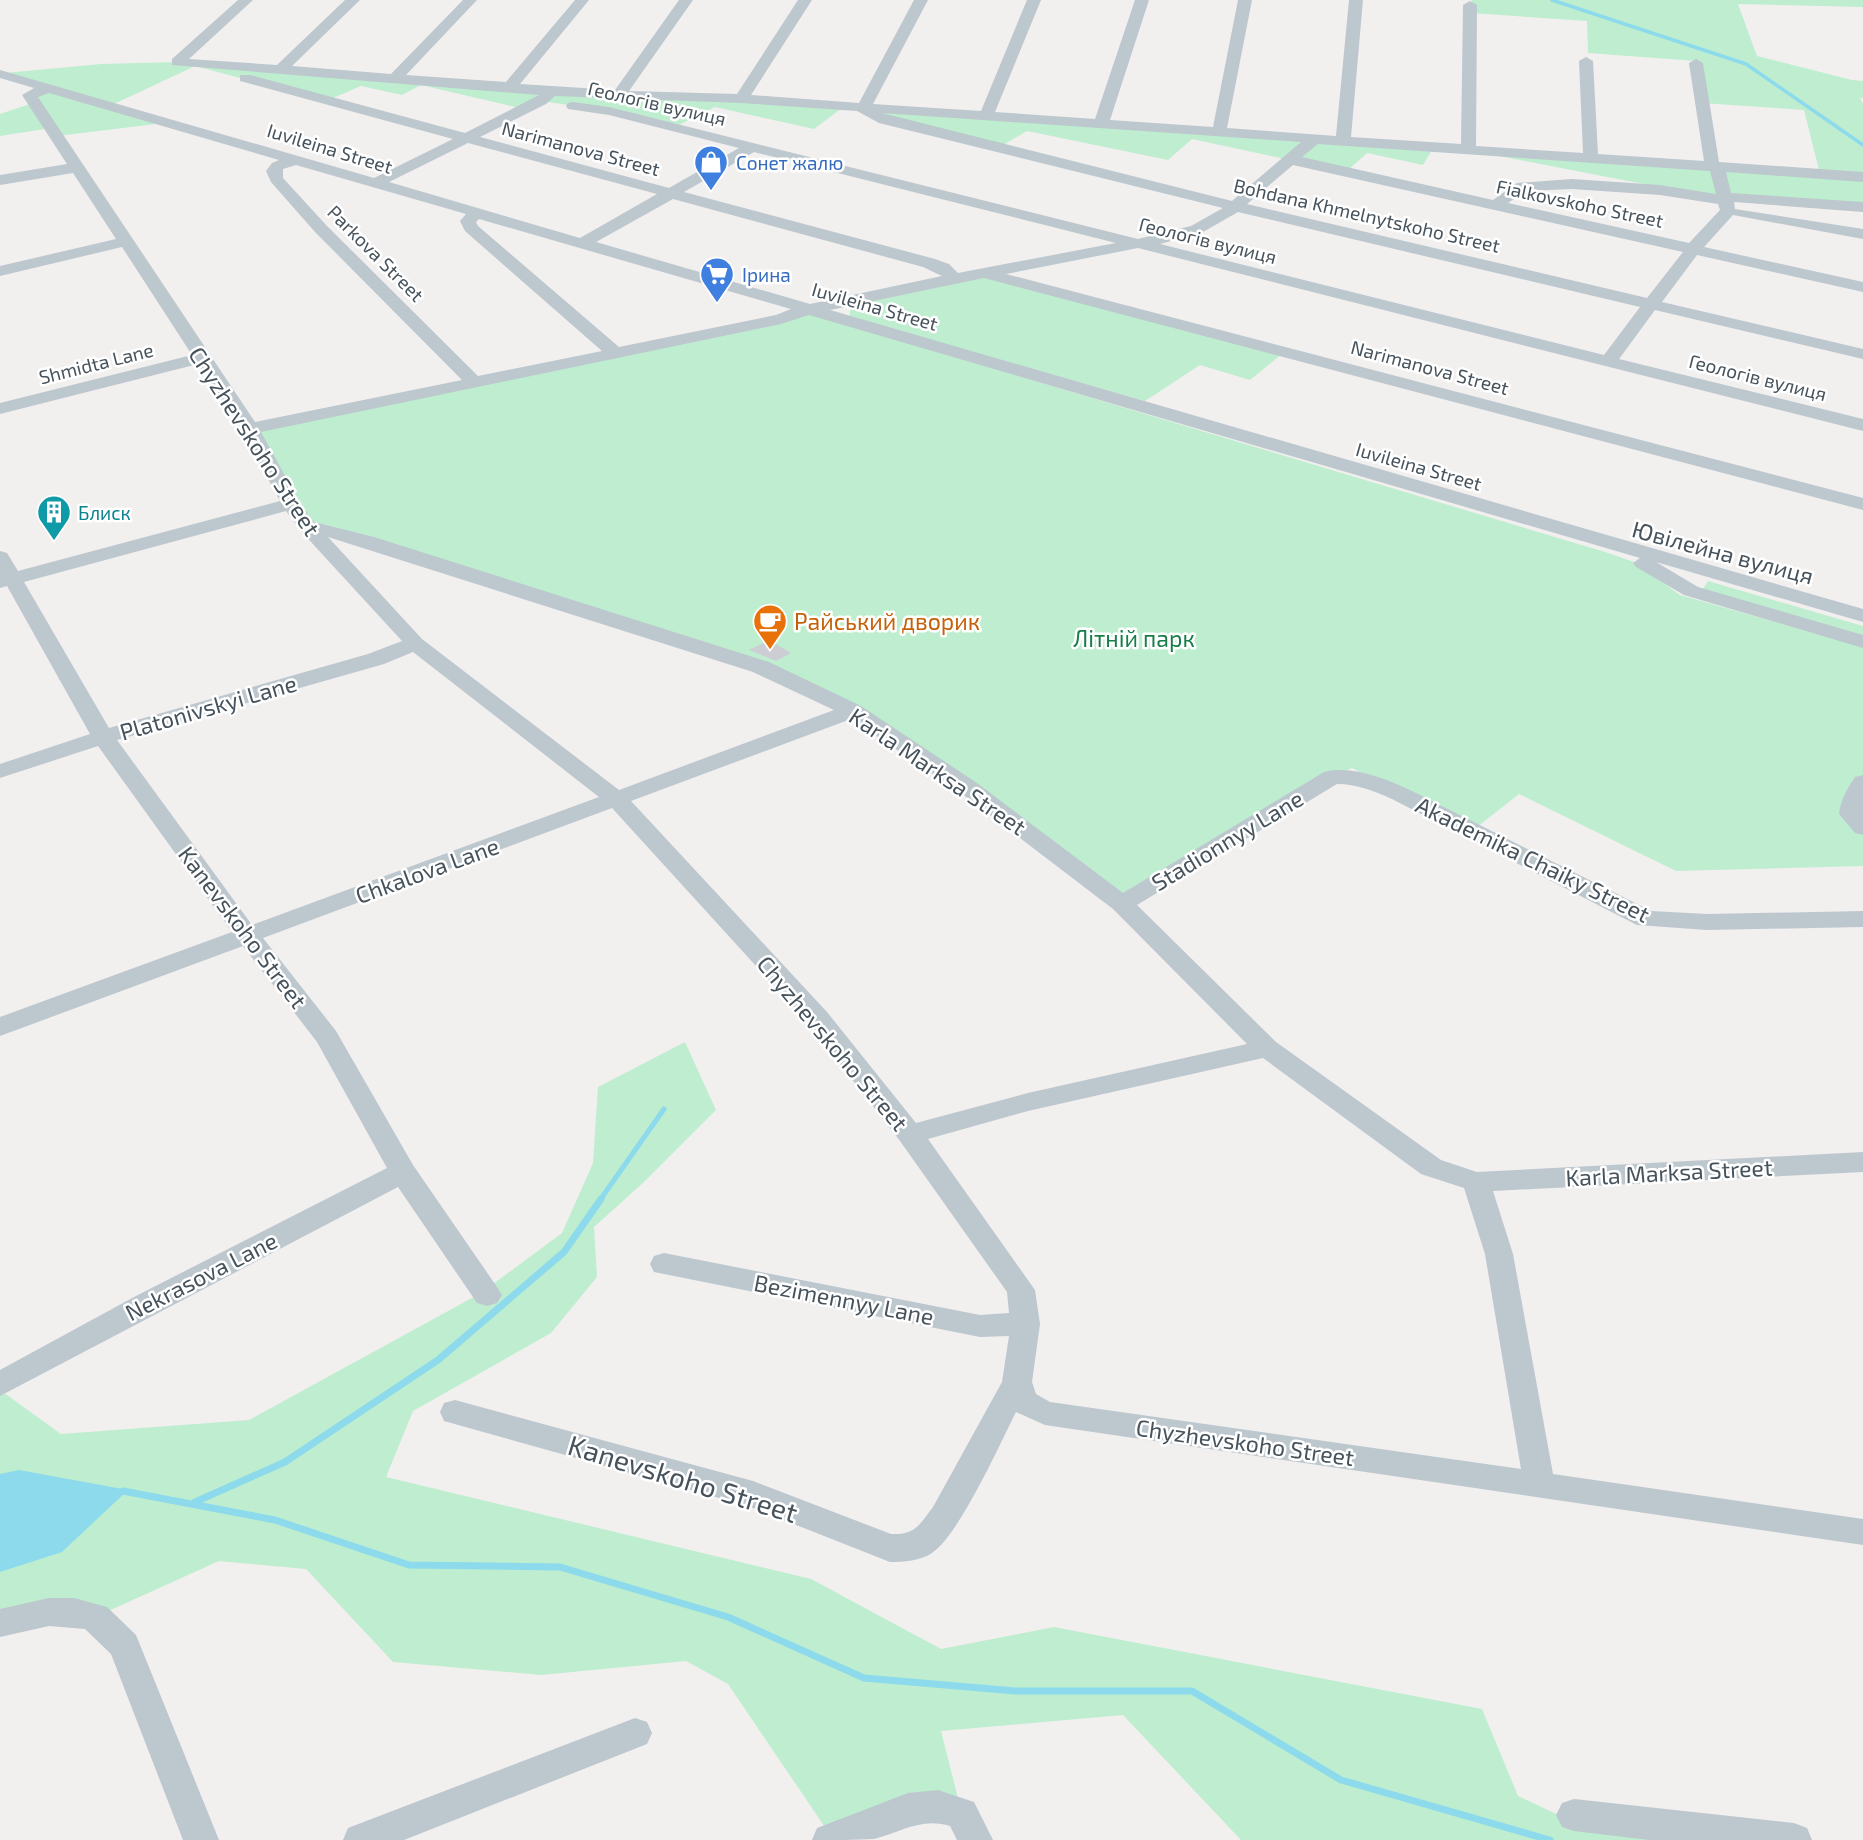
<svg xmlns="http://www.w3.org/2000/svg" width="1863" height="1840" viewBox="0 0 1863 1840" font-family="'Exo 2',sans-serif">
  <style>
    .green { fill: #beeecf }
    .water { fill: #8cdaeb }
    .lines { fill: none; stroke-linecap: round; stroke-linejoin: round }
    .stream-far2 { stroke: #8cdaeb; stroke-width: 3.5 }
    .stream-far1 { stroke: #8cdaeb; stroke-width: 5 }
    .stream { stroke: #8cdaeb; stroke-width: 7 }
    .building { fill: #ccced4 }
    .minor { fill: #bdc7ce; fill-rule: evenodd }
    .labels { text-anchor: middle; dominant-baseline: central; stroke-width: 5; stroke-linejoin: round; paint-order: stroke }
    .far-street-label { font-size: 19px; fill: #47535c; stroke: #fff }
    .far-shop-label { font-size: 19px; fill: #366cbe; stroke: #fff; text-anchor: start }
    .far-culture-label { font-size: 19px; fill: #0d838f; stroke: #fff; text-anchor: start }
    .street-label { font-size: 23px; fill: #47535c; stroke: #fff }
    .food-label { font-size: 23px; fill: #c56008; stroke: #fff; text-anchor: start }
    .park-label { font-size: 23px; fill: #197d48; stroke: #fff }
    .near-street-label { font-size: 28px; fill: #47535c; stroke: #fff }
  </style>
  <rect width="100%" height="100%" fill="#f2efef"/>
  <path class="green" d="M1472,0H1863V7L1738,4L1757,56L1852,80L1863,81V98H1860L1863,104V207L1724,197L1669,189L1468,150L1820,174L1804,110L1702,103L1696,61L1588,53L1587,21L1470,13Z
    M177,62L842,108L814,129L715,107L675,127L609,111L541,101L524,109L421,85L402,95L361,86L326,101L195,66L114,104L5,73L101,64Z
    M46,89L156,124L57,136L51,128L0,136V114L33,103L29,95Z
    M863,109L1433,148L1423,165L1367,153L1346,172L1192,139L1168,160L1027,131L998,148Z
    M988,277L1283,353L1250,380L1200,365L1145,401L850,317V310L857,304Z
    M802,311L1605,552L1634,562L1680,595L1863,647V866L1676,871L1519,794L1472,831L1352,768L1332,777L1122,904L853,711L761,667L307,526L250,429Z
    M1708,581L1863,626V642L1699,595Z
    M685,1042L716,1110L644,1182L594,1227L597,1277L551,1333L413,1411L386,1477L811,1579L941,1649L1054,1627L1482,1709L1518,1796L1571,1821L1794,1840H1241L1123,1715L941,1731L962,1814L833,1839L728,1684L686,1661L541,1675L393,1662L306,1569L219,1561L95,1617L0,1623V1390L61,1434L249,1420L481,1293L562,1233L593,1163L598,1087Z"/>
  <path class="water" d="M19,1470L128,1490L62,1552L0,1572V1474Z"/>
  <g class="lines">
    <path class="stream-far2" d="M1552,0L1746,64L1863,145"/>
    <path class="stream-far1" d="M600,1200L664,1109"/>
    <path class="stream" d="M123,1491L275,1520L409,1565L560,1567L728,1617L864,1678L1015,1691H1192L1341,1780L1550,1840
      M195,1502L285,1462L438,1360L564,1252L601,1199"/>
  </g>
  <path class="building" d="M769,640L791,653L776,661L749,650Z"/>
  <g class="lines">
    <path class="minor" d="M238,0H253L189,59L277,65L345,0H360L292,66L391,74L463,0H477L406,75L506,82L575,0H589L520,84L615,90L679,0H693L629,91L737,94L798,0H812L751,95L859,103L914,0H928L873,104L981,111L1027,0H1041L995,112L1095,119L1135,0H1149L1110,120L1213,127L1238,0H1252L1227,128L1336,136L1349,0H1363L1351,137L1461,144L1463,5L1470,1L1477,5L1476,146L1583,153L1579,61L1586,57L1593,61L1598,154L1704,161L1689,63L1696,59L1703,63L1719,162L1863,172V182L1726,172L1731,193L1863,202V212L1734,202L1735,209L1863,229V239L1733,215L1704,247L1863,282V292L1697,255L1662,302L1863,349V359L1655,310L1619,359L1863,419V431L1138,248L1006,274L1863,498V510L984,278L830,310L1863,609V622L1656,562L1698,587L1863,635V648L1684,595L1636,567L1633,563L1640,558L809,315L781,324L261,432L300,503L314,522L374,537L769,662L861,706L977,783L1123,893L1324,772C1352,765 1383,778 1408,789L1651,911L1707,914L1863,911V927L1707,930L1637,925L1392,799C1374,791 1357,784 1337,784L1137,905L1276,1042L1441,1160L1477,1172L1863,1152V1172L1493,1191L1513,1254L1553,1474L1863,1519V1545L1045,1425L1016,1412C1000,1444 959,1535 932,1553C920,1561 904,1562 890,1562L748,1506L444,1421L440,1412L444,1403L455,1400L753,1481L891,1534C916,1535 919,1525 933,1507L1002,1382L1009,1336L980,1337L654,1272L650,1264L654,1256L664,1253L980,1315L1009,1313L1007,1292L900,1141L809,1024L612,808L263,938L336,1031L413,1165L497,1287L502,1295L497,1303L487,1306L477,1303L398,1187L0,1396V1370L134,1297L387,1168L317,1042L243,946L0,1036V1017L232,932L98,746L0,778V764L90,734L7,586L0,588V551L7,553L18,571L280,501L241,429L198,364L0,414V403L192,355L122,247L0,276V266L116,239L73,173L0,185V175L67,164L22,95L34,88L0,78V70L374,178L453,139L240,81V75H250L465,133L539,95L172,65V59ZM49,93L279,160L272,163L266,171L271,182L315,232L462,380L255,422L38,97ZM555,96L741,103L857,111L879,123L1223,208L1191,226L1138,239L609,107L573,102L568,103L566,106L568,109L609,115L739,148L669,188L480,137L546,104ZM882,113L1301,142L1232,201ZM468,143L657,194L580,238L389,182ZM1318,144L1710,171L1716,194L1660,185L1572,179L1517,183L1493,200L1302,157ZM754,152L1116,243L958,273L949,264L935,259L684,192ZM296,165L466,214L460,221L465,231L602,351L478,376L327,226L283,178V169ZM1293,165L1683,252L1647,298L1247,204ZM1572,189L1660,195L1718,204L1720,210L1689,243L1508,203L1526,191ZM673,199L923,267L942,276L810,304L596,242ZM1238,212L1640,307L1604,355L1160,244L1203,232ZM479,219L791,309L776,315L619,347L478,226L476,222ZM286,511L300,530L402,641L368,654L109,728L24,582ZM328,537L753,672L834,710L619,790L422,639ZM413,652L599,797L252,925L117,740L384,664ZM851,719L961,793L1113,909L1247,1044L1028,1093L916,1123L827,1012L631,801ZM1263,1058L1421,1174L1464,1188L1485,1254L1521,1469L1050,1402L1036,1394L1032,1382L1040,1324L1035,1290L928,1139L1028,1111Z
      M1863,775V835L1855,833L1839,814C1841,799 1847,789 1855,777Z
      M49,1598H74L107,1607L136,1635L219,1840H183L111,1654L85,1629L49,1626L0,1637V1609Z
      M635,1718L647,1722L652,1733L647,1744L404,1840H343L348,1828Z
      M938,1790L974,1802L993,1840H957L950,1826C922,1817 901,1832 874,1839C856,1840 831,1840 812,1840L817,1828L908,1793Z
      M1574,1799L1794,1823L1807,1828L1812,1840H1649L1574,1831L1562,1827L1556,1815L1562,1803Z"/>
  </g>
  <defs>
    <g id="shop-pin" transform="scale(1.75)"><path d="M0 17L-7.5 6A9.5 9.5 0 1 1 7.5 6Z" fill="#3f7fe0" stroke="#fff"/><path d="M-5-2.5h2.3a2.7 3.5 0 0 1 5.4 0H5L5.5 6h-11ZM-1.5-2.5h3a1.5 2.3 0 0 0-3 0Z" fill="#fff"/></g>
    <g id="supermarket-pin" transform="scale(1.75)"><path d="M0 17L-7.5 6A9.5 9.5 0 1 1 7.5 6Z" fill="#3f7fe0" stroke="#fff"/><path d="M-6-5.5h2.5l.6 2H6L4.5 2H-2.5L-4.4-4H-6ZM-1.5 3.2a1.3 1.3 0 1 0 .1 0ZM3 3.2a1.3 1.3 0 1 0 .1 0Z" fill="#fff"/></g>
    <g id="building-pin" transform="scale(1.75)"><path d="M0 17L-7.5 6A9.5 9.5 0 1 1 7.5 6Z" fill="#0f9aa8" stroke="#fff"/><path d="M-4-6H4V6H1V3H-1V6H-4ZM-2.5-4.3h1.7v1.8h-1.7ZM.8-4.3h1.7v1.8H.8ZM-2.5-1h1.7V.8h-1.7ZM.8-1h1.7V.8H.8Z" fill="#fff"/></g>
    <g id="cafe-pin" transform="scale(1.75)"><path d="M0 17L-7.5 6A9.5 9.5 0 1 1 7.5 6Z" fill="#e8710a" stroke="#fff"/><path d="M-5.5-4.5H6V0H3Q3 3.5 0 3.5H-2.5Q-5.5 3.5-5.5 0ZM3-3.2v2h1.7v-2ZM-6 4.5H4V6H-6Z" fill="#fff"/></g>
  </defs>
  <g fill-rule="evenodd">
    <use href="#shop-pin" x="711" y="162"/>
    <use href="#supermarket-pin" x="717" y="274"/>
    <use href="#building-pin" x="54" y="512"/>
    <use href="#cafe-pin" x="770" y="621"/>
  </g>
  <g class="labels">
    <g class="far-street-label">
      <text transform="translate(657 103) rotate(13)">Геологів вулиця</text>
      <text transform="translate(330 148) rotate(17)">Iuvileina Street</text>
      <text transform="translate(581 148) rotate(15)">Narimanova Street</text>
      <text transform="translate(1580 203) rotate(12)">Fialkovskoho Street</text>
      <text transform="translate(1367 215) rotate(13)">Bohdana Khmelnytskoho Street</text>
      <text transform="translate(1208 240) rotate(14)">Геологів вулиця</text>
      <text transform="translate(376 253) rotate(45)">Parkova Street</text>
      <text transform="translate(875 306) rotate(16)">Iuvileina Street</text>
      <text transform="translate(96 363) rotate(-14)">Shmidta Lane</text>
      <text transform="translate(1430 367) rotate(15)">Narimanova Street</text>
      <text transform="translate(1758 377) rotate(14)">Геологів вулиця</text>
      <text transform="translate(1419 466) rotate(16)">Iuvileina Street</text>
    </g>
    <g class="far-shop-label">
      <text x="736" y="162">Сонет жалю</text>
      <text x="742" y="274">Ірина</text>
    </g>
    <g class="far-culture-label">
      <text x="78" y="512">Блиск</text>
    </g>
    <g class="street-label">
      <text transform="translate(255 441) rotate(57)">Chyzhevskoho Street</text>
      <text transform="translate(1723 552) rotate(15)">Ювілейна вулиця</text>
      <text transform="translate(208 707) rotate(-16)">Platonivskyi Lane</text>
      <text transform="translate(938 771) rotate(34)">Karla Marksa Street</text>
      <text transform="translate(1227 840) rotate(-31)">Stadionnyy Lane</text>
      <text transform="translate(1533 859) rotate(26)">Akademika Chaiky Street</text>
      <text transform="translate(427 870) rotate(-20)">Chkalova Lane</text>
      <text transform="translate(243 927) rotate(53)">Kanevskoho Street</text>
      <text transform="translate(833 1043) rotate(50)">Chyzhevskoho Street</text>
      <text transform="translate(1669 1172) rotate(-3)">Karla Marksa Street</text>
      <text transform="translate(201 1276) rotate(-27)">Nekrasova Lane</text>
      <text transform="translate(844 1299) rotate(11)">Bezimennyy Lane</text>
      <text transform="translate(1245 1442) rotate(8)">Chyzhevskoho Street</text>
    </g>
    <g class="food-label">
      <text x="794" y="621">Райський дворик</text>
    </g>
    <g class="park-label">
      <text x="1134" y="638">Літній парк</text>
    </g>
    <g class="near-street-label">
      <text transform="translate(683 1478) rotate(17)">Kanevskoho Street</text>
    </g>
  </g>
</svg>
